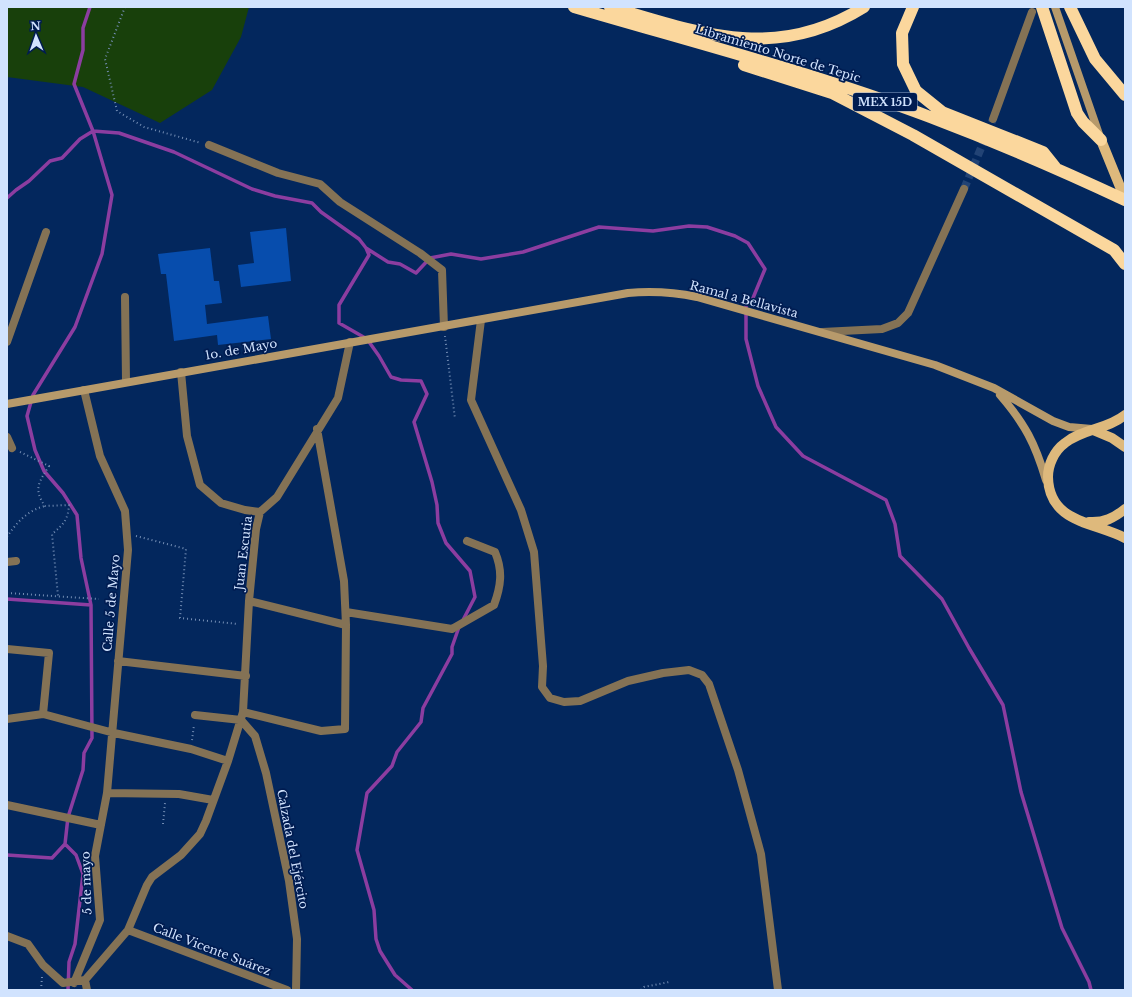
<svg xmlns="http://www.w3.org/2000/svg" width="1132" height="997" viewBox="0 0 1132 997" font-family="'Libre Baskerville',serif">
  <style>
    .green { fill: #18400b }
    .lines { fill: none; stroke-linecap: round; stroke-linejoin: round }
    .stream { stroke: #8c3da0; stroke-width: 3.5 }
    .building { fill: #074dad }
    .street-tunnel { stroke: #224375; stroke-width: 8; stroke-dasharray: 8 4; stroke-linecap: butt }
    .path { stroke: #738db4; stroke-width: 2; stroke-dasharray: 1 3; stroke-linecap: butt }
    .street { stroke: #847255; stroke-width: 8 }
    .secondary { stroke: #b79a6b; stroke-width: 8 }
    .primary { stroke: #deb97c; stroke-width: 10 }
    .highway { stroke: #fbd79d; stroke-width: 12 }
    .labels { text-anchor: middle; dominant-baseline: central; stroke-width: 3.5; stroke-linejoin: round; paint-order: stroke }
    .shield { fill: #001c51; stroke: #92a7ca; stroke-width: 1 }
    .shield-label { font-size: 11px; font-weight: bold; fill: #d1e3fe }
    .street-label { font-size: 12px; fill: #d1e3fe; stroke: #001c51 }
  </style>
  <rect width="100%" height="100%" fill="#03275d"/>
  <path class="green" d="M7,7H249L241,37L212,90L160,123L83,87L7,77Z"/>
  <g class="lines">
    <path class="stream" d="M7,198L16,190L29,181L50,161L62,158L80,139L93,131L119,133L174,152L252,189L275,196L312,203L321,212L359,239L366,248L369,255L339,305V323L367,339L379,356L391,377L401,380L421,381L427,394L414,422L432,482L437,505L438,523L446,543L470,571L475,597L463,620
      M366,248L388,262L400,264L416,273L430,258L451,254L481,259L523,252L599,227L653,231L689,226L707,227L735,236L748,243L765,269L753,298L746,304V339L758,386L776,427L803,456L886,500L895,524L900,556L942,599L969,648L1003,705L1021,792L1062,928L1089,982L1091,990
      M7,599L91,605
      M7,855L52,858L65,844
      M68,990L69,962L75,944L83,874L76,855L65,844L68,817L83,770L84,753L92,738L91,605L81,558L77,515L63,493L44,471L35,450L27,416L33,395L75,327L102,254L112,195L93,131L74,84L83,50V28L90,7
      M412,990L395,975L380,951L376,939L374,910L357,850L367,793L392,766L397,752L421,722L423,708L452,654V647L459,627"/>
  </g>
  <path class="building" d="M286,228L291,281L241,287L238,265L254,263L250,232Z
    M210,248L214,281H219L222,303L205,305L207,324L268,316L271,339L218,345L217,335L174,341L166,274H161L158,254Z"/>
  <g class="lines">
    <path class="street-tunnel" d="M964,189L993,119"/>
    <path class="path" d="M125,7L105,59L117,111L144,127L201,143
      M445,336L455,419
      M20,452L49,466C39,482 33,489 45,506L69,505C68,520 63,525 52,534L58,596
      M136,536L186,549L180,618L238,624
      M7,537C16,523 28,510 45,506
      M7,593L99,599
      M192,740L194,725
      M163,824L165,803
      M41,990L42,977
      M641,990L644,987L669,982"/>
    <path class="street" d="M993,119L1032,12
      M209,145L278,173L320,184L340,202L420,253L442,270L444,327
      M125,297L126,382
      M481,320L471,400L521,510L534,552L543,666L542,687L550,698L564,702L580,701L628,681L663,673L689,670L702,675L709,684L738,770L761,854L778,990
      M822,332L882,329L898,323L908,313L964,189
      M7,342L46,232
      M181,372L187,436L200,485L221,503L245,510L260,512
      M7,437L12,448
      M7,562L16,561
      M249,601L346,625
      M346,612L452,629L494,605C501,586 503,571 495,552L467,541
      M7,649L49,653L43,714
      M118,661L246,676
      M243,712L321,731L345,729L346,625L344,581L317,429
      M195,715L241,720
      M7,719L43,714L114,733L191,749L228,761
      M241,720L255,736L266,773L289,881L297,939L296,990
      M107,793L179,794L213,800
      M7,805L101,825
      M128,930L287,990
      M7,936L28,944L43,965L63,983L85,980L128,930L147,885L152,877L181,855L200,834L206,821L228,761L243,712L249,601L256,529L260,512L277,497L338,398L350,342
      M85,980L87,990
      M74,983L100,920L95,856L107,793L128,550L125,511L100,456L84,390"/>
    <path class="secondary" d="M1055,7L1100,137
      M1000,395C1025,424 1035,443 1046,480
      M7,404L628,293C652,291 673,292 697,297L935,365L994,388L1053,421L1069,427L1092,429"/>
    <path class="primary" d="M1101,140L1125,199
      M1125,415C1108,429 1082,429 1065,443C1054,451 1048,465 1048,477C1049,523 1094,522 1125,538
      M1093,430L1112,438L1125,447
      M1089,522C1104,523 1114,518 1125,509"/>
    <path class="highway" d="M574,7C693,42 814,73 930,117C996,142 1061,170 1125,200
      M610,7C701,34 776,62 864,7
      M913,7L902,33L903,64L916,91L942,112L1043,152L1055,167
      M1042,7L1077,113L1083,122L1101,140
      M1070,7L1095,59L1125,95
      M744,65L832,93L913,135L1114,250L1125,264"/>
  </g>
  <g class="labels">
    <rect class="shield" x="853" y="93" width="64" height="18" rx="3"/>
    <g class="shield-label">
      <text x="885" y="102">MEX 15D</text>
    </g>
    <g class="street-label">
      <text transform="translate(778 53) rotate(17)">Libramiento Norte de Tepic</text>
      <text transform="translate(744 299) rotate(15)">Ramal a Bellavista</text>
      <text transform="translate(241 349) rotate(-10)">1o. de Mayo</text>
      <text transform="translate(243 553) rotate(-83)">Juan Escutia</text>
      <text transform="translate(111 603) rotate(-85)">Calle 5 de Mayo</text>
      <text transform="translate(293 849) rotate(79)">Calzada del Ejército</text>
      <text transform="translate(86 883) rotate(-92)">5 de mayo</text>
      <text transform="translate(212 949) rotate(21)">Calle Vicente Suárez</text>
    </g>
  </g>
  <rect width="1132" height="997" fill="none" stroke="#d1e3fe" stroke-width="16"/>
  <g transform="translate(36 36) rotate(358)" stroke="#001c51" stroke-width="3" paint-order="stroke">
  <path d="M0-3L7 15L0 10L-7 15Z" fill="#d1e3fe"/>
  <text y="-6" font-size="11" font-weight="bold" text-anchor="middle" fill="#d1e3fe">N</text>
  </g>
</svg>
